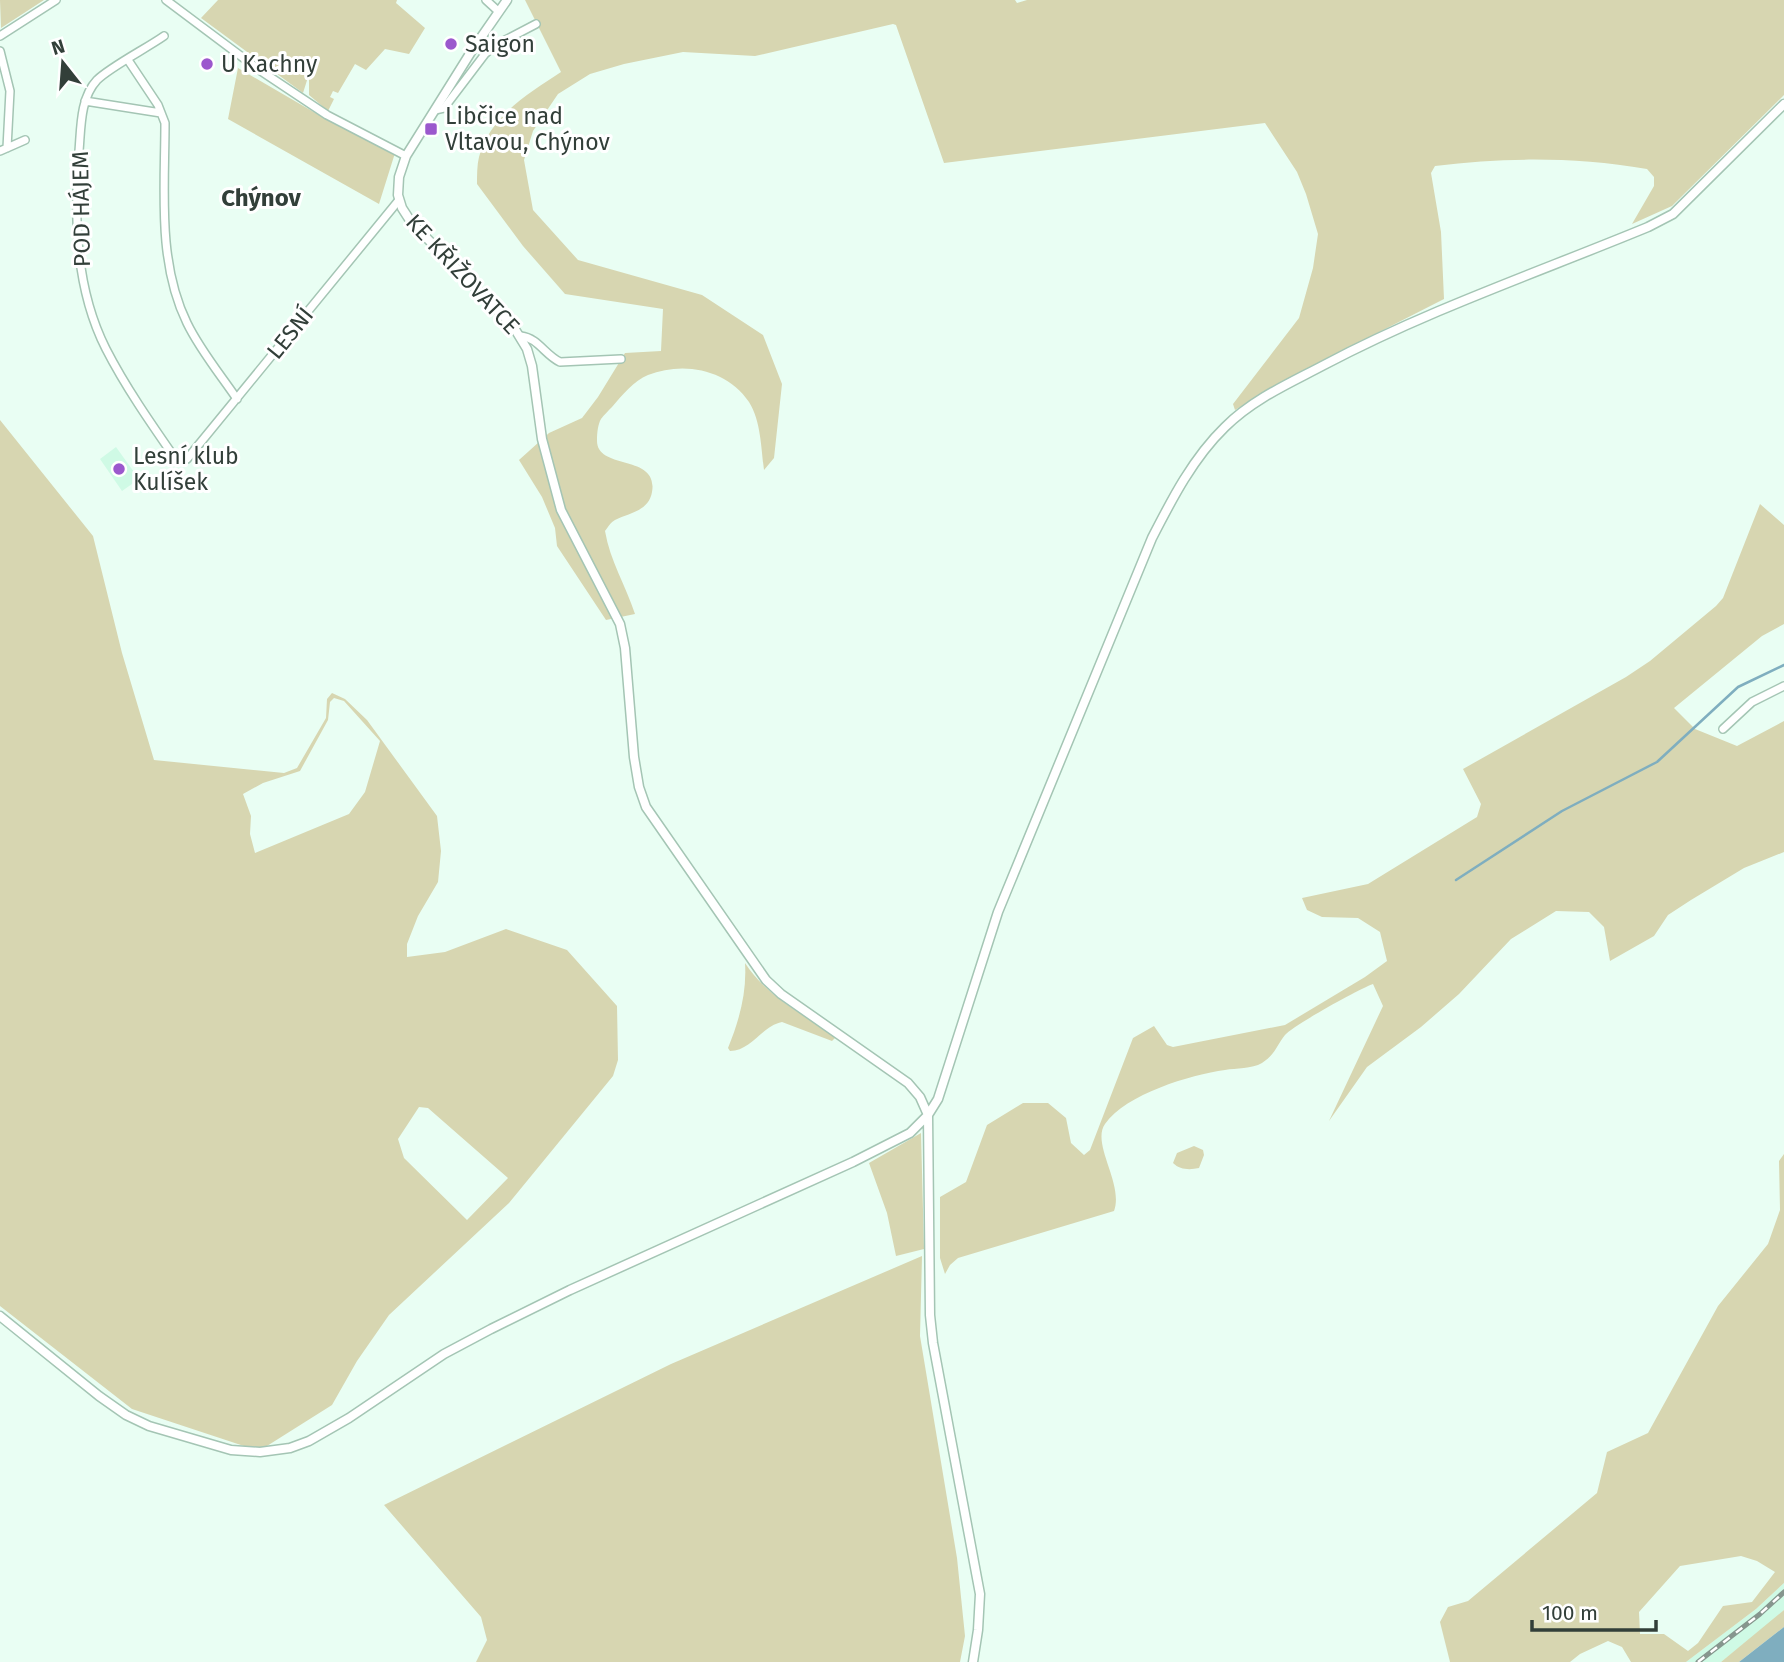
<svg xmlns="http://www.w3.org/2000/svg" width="1784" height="1662" viewBox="0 0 1784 1662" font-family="'Fira Sans',sans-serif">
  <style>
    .built { fill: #cffae5 }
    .green { fill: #d7d6b1; fill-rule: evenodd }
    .water { fill: #7faebf }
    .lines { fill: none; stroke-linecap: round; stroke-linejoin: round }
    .stream { stroke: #7faebf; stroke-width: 2.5 }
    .minor-casing { stroke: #a4c5b4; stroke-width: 10 }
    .tertiary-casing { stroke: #a4c5b4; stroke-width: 11 }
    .minor { stroke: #fff; stroke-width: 7 }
    .tertiary { stroke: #fff; stroke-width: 8 }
    .rail-casing { stroke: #86968e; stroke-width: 5 }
    .rail { stroke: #fff; stroke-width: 2.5; stroke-dasharray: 8; stroke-linecap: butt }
    .poi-dot { fill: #9b58cd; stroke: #fff; stroke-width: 2.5 }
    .labels { text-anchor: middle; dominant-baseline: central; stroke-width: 6; stroke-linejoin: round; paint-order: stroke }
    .poi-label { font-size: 23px; fill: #323f39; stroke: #fff; text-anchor: start }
    .street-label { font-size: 23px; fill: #323f39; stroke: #fff }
    .neighbourhood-label { font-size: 24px; font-weight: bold; fill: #323f39; stroke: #fff }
  </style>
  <rect width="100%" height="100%" fill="#e9fef3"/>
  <path class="built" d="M116,447L139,479L122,491L100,459Z
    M1784,1583V1610L1769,1624L1721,1662H1686L1756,1609Z"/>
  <path class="green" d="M0,0H44L1,28Z
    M218,0H397L396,3L425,28L409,54L385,49L366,70L355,64L338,93L333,91L330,97L334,99L328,111L309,95V74L303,93L201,18Z
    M525,0H1015L1017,3L1027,0H1784V95L1672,206L1632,224L1654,186V177L1647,169C1575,157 1508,157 1435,166L1431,173L1441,232L1444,299L1283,381L1235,410L1233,404L1299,318L1313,268L1318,234L1306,194L1297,172L1265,123L944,163L896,25L893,24L755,56L683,52L624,64L590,74L558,94L533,131L524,160L533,210L578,260L702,295L763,335L782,384L774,458L764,470C761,448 761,421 749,402C727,369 683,361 648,375C634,381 622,395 612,407C609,410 604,415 601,419C598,424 597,433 597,440C596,471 659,453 652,492C649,511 629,513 615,520C611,522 608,527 605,531C610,561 626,586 635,614L606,620L557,546L555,528L542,497L519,460L549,433L582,418L598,397L625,353L661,351L663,309L565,294L523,246L477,184C477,175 477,165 479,157C490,116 528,94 561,72Z
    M238,68L324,118L395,153L379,204L228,119Z
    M0,420L93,536L122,653L154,760L284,773L297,768L326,718L327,699L332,693L345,699L367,720L437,816L441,851L438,882L418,916L407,944V957L445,952L506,929L567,950L617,1006L618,1060L613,1076L509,1203L389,1315L357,1361L332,1405L259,1451L132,1409L0,1306ZM334,698L344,701L380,741L365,792L349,814L255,853L250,834L251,816L243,794L263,783L300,771L328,720L330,702ZM419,1107L428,1108L508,1178L467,1220L404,1158L398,1139Z
    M1760,504L1784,525V624L1762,636L1674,708L1695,729L1737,746L1784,721V852L1744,868L1691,900L1668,915L1654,936L1610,961L1604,927L1589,912L1556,911L1511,939L1459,994L1421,1027L1367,1067L1329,1121L1383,1006L1373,984C1359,989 1294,1025 1285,1035C1277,1045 1275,1055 1262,1063C1252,1069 1236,1068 1225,1070C1190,1075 1126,1094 1105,1124C1091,1144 1124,1184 1114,1211L958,1258L950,1265L945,1274L940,1258V1197L966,1182L987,1125L1023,1103H1048L1066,1118L1071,1143L1084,1155L1090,1150L1133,1038L1154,1026L1167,1045L1173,1047L1285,1025L1365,977L1387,961L1380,932L1358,918L1322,917L1307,910L1302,898L1368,884L1477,817L1481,804L1463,769L1626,677L1650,661L1716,606L1723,598Z
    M745,963C767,997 803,1014 836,1037L832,1041L782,1022C762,1026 751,1051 730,1051L728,1048C739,1021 747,993 745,963Z
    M921,1133L924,1249L896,1256L887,1213L869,1163Z
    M1194,1146L1203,1150L1204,1155L1199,1168C1190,1170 1180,1170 1173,1163L1177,1153Z
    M1784,1154V1583L1756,1609L1686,1662H1631L1622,1647L1608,1641L1580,1654L1570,1662H1450L1440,1622L1448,1607L1468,1601L1597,1493L1607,1452L1648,1433L1718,1306L1768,1244L1780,1210L1779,1161ZM1741,1556L1757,1561L1775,1572L1752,1602L1723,1606L1698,1643L1688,1651L1664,1634H1640L1639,1612L1680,1566Z
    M922,1256L920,1336L957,1558L965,1636L960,1662H476L487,1640L481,1617L384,1505L671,1364Z
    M1784,1610V1627L1739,1662H1721Z"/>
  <path class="water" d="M1784,1627V1662H1739Z"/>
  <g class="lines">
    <path class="stream" d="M1456,880L1562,811L1657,762L1738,687L1784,665"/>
    <g class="minor-casing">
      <path id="minor" d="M166,0L258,69L327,115L406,156
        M486,0L498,11
        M0,36L56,0
        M164,36C147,48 110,67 97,80C80,98 81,128 79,151C74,217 75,288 106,349C126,388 152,425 177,461L187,459L399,200
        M0,51L10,91L7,148
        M128,60L158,105L165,123C165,188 157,262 187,323C200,350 220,374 237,399
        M85,101L161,113
        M435,110L444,108L485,54L494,46L536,24
        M0,151L25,140
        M521,336C538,338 545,355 560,362L621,359
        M1723,729L1752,702L1784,686"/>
    </g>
    <g class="tertiary-casing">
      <path id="tertiary" d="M507,0L471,52L406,156L399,177L398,195L402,208L411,222L513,326L527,349L532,366L542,439L561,510L620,624L625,648L634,757L639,787L646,807L766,980L781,994L908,1083L920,1097L928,1115L930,1315L933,1343L980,1594L978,1630L973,1662
        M0,1316L99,1396L126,1415L149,1426L231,1450L260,1452L290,1448L309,1441L349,1418L444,1354L491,1329L570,1290L853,1162L910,1133L928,1115L938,1099L998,912L1152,538C1172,499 1193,458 1225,427C1253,399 1290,383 1324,365C1428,310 1539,272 1648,227L1673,214L1784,104"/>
    </g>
    <use href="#minor" class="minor"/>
    <use href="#tertiary" class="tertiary"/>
    <g class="rail-casing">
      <path id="rail" d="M1698,1662L1760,1614L1784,1592"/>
    </g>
    <use href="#rail" class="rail"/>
  </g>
  <g class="poi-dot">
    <circle cx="451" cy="44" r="7"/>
    <circle cx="207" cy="64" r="7"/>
    <rect x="424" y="122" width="14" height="14" rx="3.5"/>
    <circle cx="119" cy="469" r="7"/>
  </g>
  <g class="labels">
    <g class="poi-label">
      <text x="465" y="44">Saigon</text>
      <text x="221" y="64">U Kachny</text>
      <text x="445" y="116">Libčice nad<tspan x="445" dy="26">Vltavou, Chýnov</tspan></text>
      <text x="133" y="456">Lesní klub<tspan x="133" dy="26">Kulíšek</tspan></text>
    </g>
    <g class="street-label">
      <text transform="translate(81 209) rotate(-91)">POD HÁJEM</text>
      <text transform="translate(463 274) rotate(47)">KE KŘIŽOVATCE</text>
      <text transform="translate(290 333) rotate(-51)">LESNÍ</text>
    </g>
    <g class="neighbourhood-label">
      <text x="261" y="198">Chýnov</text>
    </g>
  </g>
  <g transform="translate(63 63) rotate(343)" stroke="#ffffff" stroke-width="5" paint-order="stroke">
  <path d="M0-5L12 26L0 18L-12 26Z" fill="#323f39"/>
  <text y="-10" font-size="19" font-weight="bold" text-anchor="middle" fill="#323f39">N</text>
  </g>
  <path d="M1532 1620v10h124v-10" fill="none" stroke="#323f39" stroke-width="3.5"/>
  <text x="1542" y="1620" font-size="21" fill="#323f39" stroke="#ffffff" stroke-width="5" paint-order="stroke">100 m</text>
</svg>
